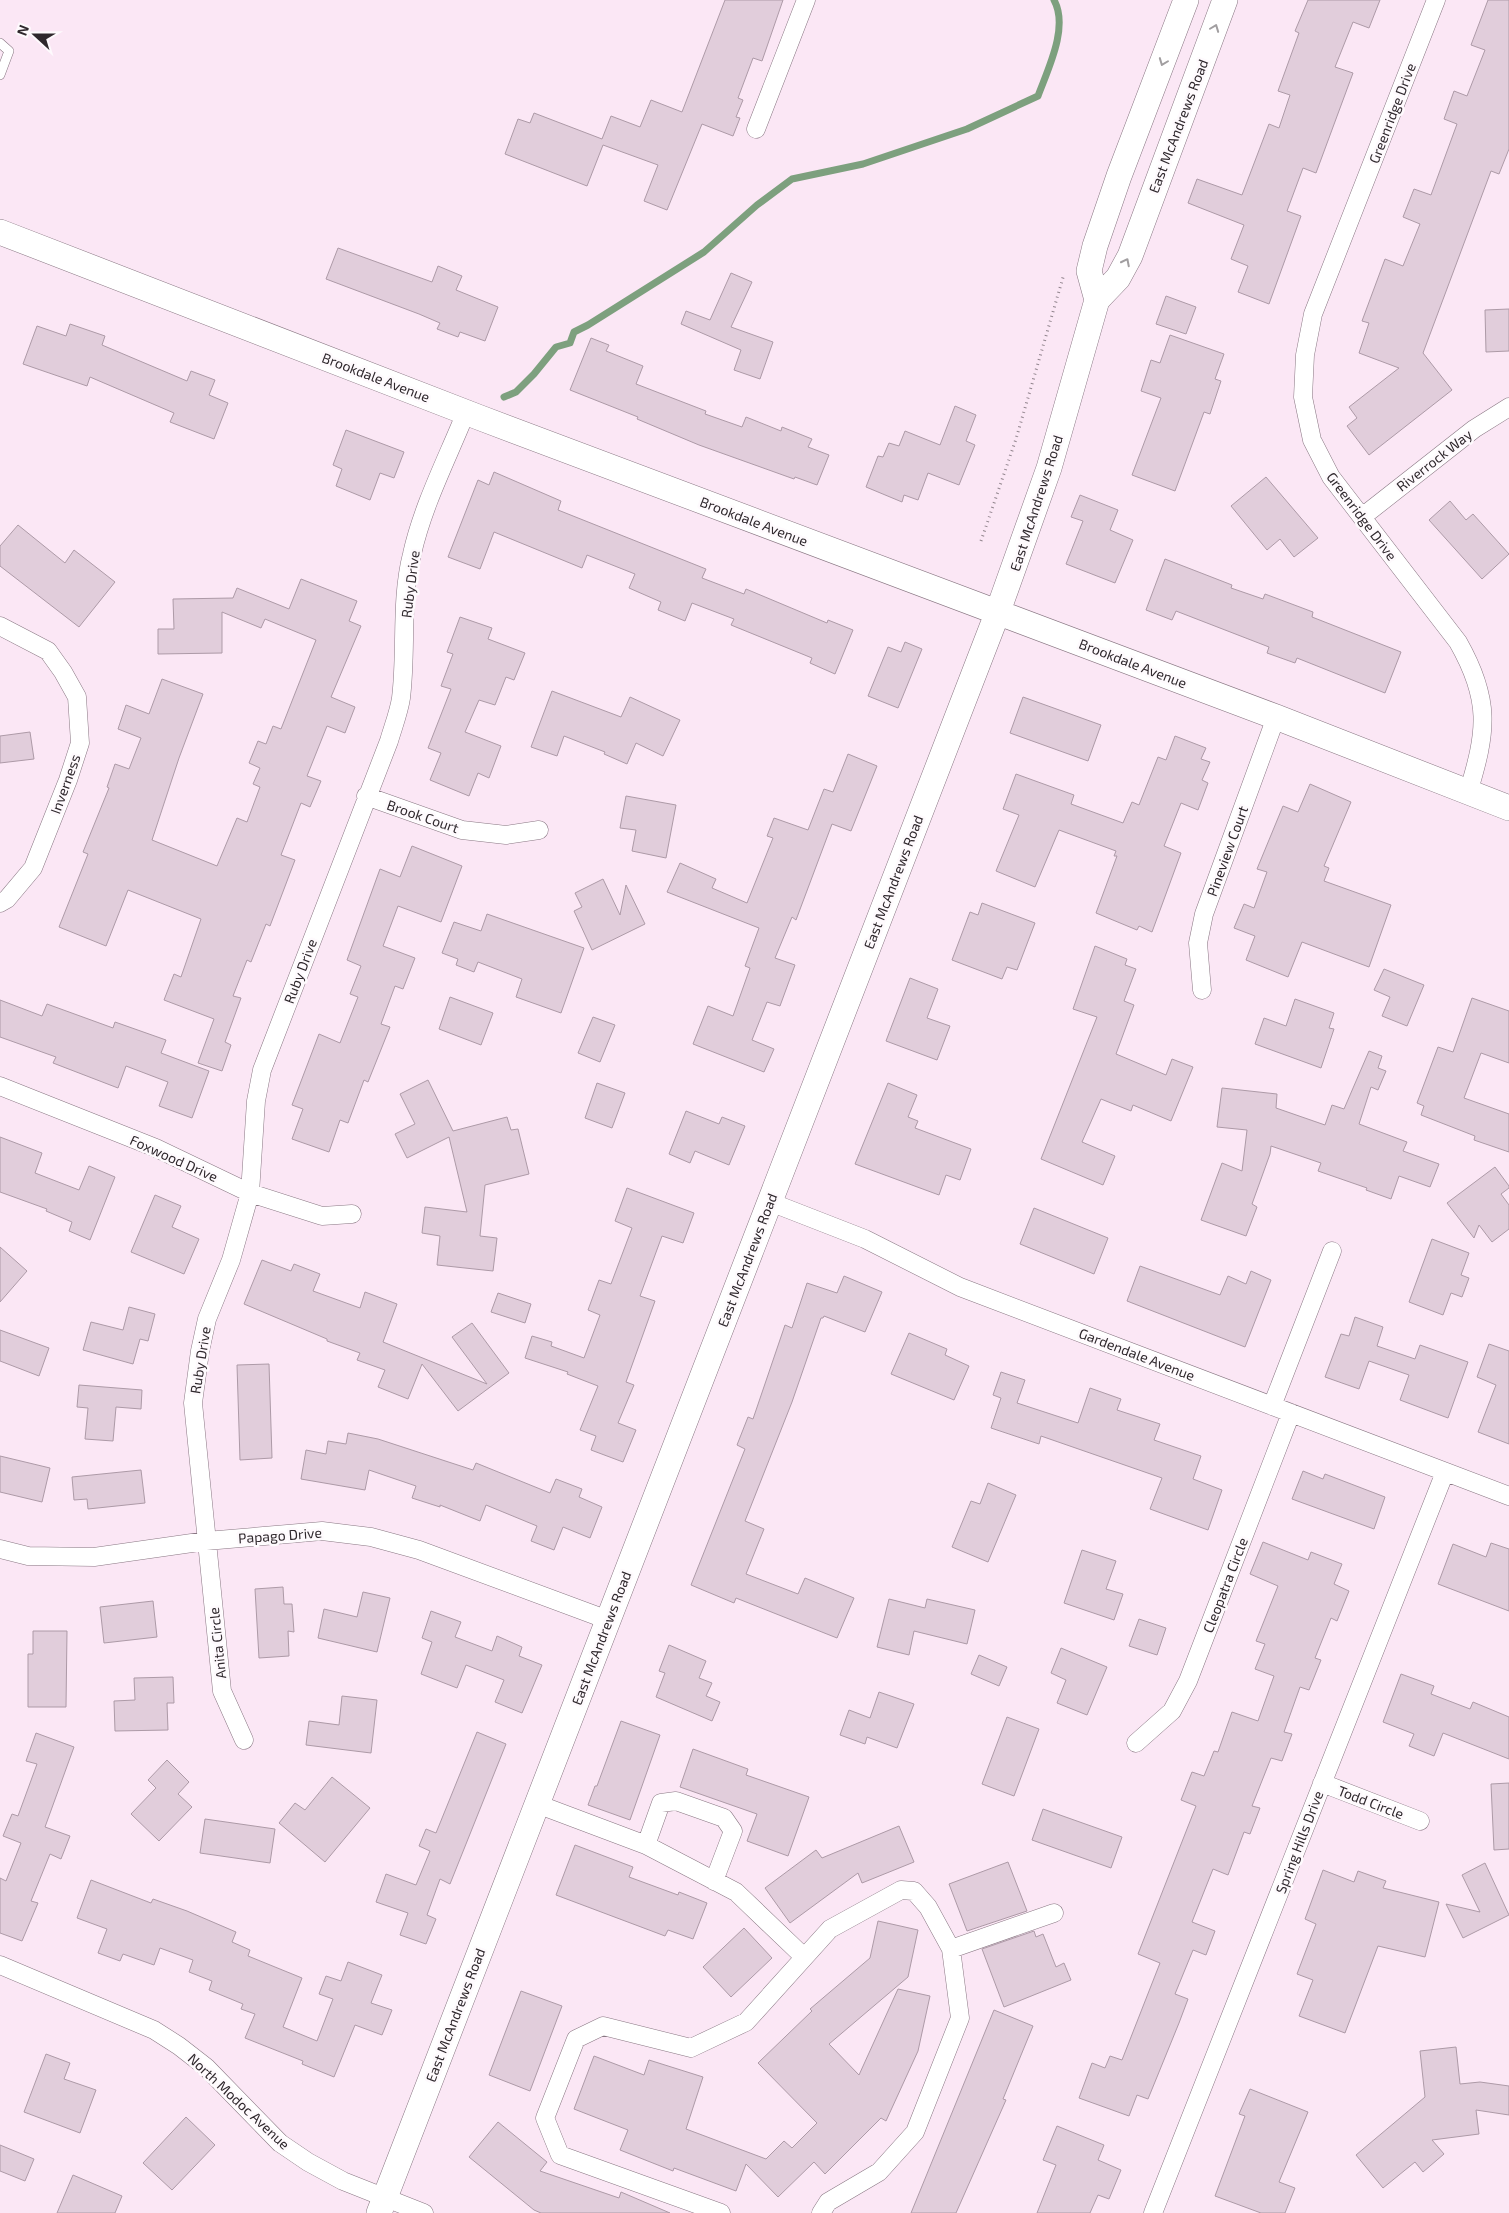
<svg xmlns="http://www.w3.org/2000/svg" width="1509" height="2213" viewBox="0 0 1509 2213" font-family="'Exo 2',sans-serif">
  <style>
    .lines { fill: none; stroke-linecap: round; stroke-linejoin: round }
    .stream { stroke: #7da07e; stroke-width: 7 }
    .building { fill: #e1cddb; stroke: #ad9aa7 }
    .lane-casing { stroke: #897783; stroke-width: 10 }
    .street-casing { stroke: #897783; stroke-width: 19 }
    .secondary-casing { stroke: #897783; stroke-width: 26 }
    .path { stroke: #93868f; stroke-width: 3; stroke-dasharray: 1 4; stroke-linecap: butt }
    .lane { stroke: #fff; stroke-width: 9 }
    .street { stroke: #fff; stroke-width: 18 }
    .secondary { stroke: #fff; stroke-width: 25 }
    .oneway { stroke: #a19ea0 }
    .labels { text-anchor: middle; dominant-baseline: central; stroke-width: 5; stroke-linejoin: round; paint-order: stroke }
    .street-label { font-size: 14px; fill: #2f282d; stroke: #fefafd }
  </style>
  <rect width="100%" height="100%" fill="#fbe7f5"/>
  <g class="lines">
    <path class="stream" d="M504,397L516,392L534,374L556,347L570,343L574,332L588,325L704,252L757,205L792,179L863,164L967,129L1038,96C1048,69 1069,27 1054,0"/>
  </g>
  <path class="building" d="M725,0H783L762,61L753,58L738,98L743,100L736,117L740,118L733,136L702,124L667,210L644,201L658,165L603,145L587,186L505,154L518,119L530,123L534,113L602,139L611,116L640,127L651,100L682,112Z
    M1308,0H1380L1369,28L1353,22L1335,67L1353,73L1316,173L1303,168L1287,211L1301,216L1269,304L1238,292L1248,266L1231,259L1244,225L1188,203L1197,179L1242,195L1269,124L1279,128L1290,95L1278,91L1299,33L1295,31Z
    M1488,0H1509V149L1499,174L1491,171L1423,353L1452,390L1369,455L1347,426L1357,418L1349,407L1399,368L1359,353L1369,323L1362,321L1385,259L1403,266L1420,224L1403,217L1414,189L1431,195L1457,124L1444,119L1454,91L1467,96L1485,50L1471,45Z
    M338,248L432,282L438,266L462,276L456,290L498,307L485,341L460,332L458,337L437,329L440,323L419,314L326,279Z
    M731,273L752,282L731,327L773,342L760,379L734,370L741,350L681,324L686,311L710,320Z
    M1166,296L1196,307L1186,334L1156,324Z
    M1509,309V351L1486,352L1485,310Z
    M70,324L105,336L102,345L187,381L191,371L215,380L209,395L228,403L214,439L170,422L174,413L90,377L87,386L23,364L37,326L66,336Z
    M1170,335L1224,354L1215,379L1221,381L1210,414L1204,412L1175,491L1132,475L1161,398L1141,391L1151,360L1160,363Z
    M591,338L609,345L606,351L643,366L636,384L706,411L705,414L742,427L746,417L781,431L782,427L812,439L808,447L829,455L817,485L795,477L794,479L699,445L637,419L638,417L570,390Z
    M955,406L976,415L966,441L975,445L959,485L928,473L918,500L904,495L902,502L866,487L878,456L883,457L889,443L899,446L905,431L940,445Z
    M346,430L404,452L394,478L380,473L370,500L336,486L342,469L333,465Z
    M494,472L561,501L558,510L706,569L702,578L744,594L746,589L827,623L828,620L853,630L835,674L810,663L812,658L731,625L734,619L692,603L685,621L658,610L661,602L629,588L635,574L587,555L582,568L494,532L480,569L448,557L478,480L489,485Z
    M1266,477L1318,538L1294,557L1280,539L1267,550L1231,506Z
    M1080,495L1118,510L1110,530L1133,540L1115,583L1066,564L1083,521L1071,517Z
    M1450,501L1466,520L1473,514L1509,554L1482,579L1429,520Z
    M18,525L65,563L74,550L115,582L79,627L0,566V546Z
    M1165,559L1232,585L1231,588L1263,599L1265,594L1313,612L1312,617L1401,652L1385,693L1297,658L1295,663L1267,653L1269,647L1176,611L1172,620L1146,610Z
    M301,579L357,601L349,621L361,626L331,697L355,707L345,733L327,726L307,776L321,781L310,807L301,803L281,855L295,860L270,926L266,924L251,962L247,960L233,996L241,998L225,1042L231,1045L222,1071L198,1063L214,1019L164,1000L174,974L181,977L201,919L128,890L106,946L59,927L88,854L83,852L109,788L107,787L115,764L129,769L141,738L118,729L126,705L149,714L162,679L203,694L179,758L152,840L217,866L237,818L247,822L260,787L253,784L260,768L249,763L258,741L266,744L273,726L281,729L316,640L265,619L261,628L222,612V653L158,654V629H174L173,599L233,598L237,588L289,609Z
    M460,617L492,628L488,639L525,653L514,680L506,677L495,705L479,700L465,732L501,746L489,778L478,773L469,796L430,780L441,753L428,748L451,689L441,686L453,654L447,652Z
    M905,642L922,649L898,708L868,696L888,647L901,652Z
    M552,691L621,717L630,697L680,720L663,756L636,743L627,764L604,754L605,752L564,736L557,756L531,747Z
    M1023,697L1101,725L1088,761L1010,733Z
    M30,732L34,759L0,763V736Z
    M1175,736L1206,748L1201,759L1210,762L1202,780L1208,783L1198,810L1181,803L1164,846L1181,853L1152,932L1139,926L1137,930L1096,913L1117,856H1114L1116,851L1059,830L1035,887L996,871L1019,815L1003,809L1016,774L1074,795L1071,804L1123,823L1132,802L1139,805L1158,757L1166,760Z
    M848,754L877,766L851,831L832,824L796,920L792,917L775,958L795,965L780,1006L767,1002L752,1040L774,1049L764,1072L693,1044L708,1006L733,1016L750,968L745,966L759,928L667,892L680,863L716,879L712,888L747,903L773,838L767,836L774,818L808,830L824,789L833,792Z
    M1310,784L1351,802L1324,866L1329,868L1324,881L1391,905L1369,967L1302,942L1288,977L1246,960L1255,936L1234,928L1244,904L1254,908L1267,872L1257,869L1283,806L1298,812Z
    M626,796L676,805L666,858L632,851L636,830L620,828Z
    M412,846L462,866L441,922L398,906L383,946L415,958L403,989L395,986L381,1024L390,1027L368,1082L364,1080L348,1123L340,1120L329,1152L292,1139L303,1109L292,1105L319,1034L340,1043L358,997L350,994L361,966L347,960L380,869L400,877Z
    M603,879L620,915L626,885L645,924L592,950L574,911L582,907L575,893Z
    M982,903L1035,923L1017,970L1007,967L1002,979L952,960L970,912L978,915Z
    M487,914L584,948L561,1013L516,997L522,979L478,962L474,972L456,965L458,959L442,953L454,922L481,931Z
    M1095,946L1127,959L1125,965L1136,969L1124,1001L1134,1005L1116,1054L1166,1075L1172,1059L1193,1067L1171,1121L1133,1105L1131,1111L1101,1099L1082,1142L1115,1156L1103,1185L1041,1159L1097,1017L1073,1009Z
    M1384,969L1424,985L1407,1026L1382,1016L1390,997L1374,990Z
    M910,978L938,989L927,1018L950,1026L937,1060L886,1041Z
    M450,997L493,1013L481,1045L439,1029Z
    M1472,998L1509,1011V1063L1481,1053L1464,1098L1509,1114V1152L1474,1140L1475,1136L1421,1115L1424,1106L1417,1103L1438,1047L1453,1052Z
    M1295,999L1334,1013L1329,1028L1334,1029L1321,1068L1255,1044L1264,1018L1286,1026Z
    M0,1000L42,1016L47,1004L113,1028L115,1022L166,1040L161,1053L209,1071L192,1118L159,1106L168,1082L126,1066L118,1088L53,1063L56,1057L0,1037Z
    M593,1017L615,1025L600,1062L578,1053Z
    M1369,1051L1382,1056L1378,1068L1386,1071L1378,1090L1371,1087L1359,1124L1407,1142L1403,1151L1439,1164L1430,1187L1399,1176L1391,1199L1366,1190L1367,1188L1318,1171L1321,1163L1271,1146L1270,1154L1252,1204L1257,1207L1246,1236L1201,1220L1222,1163L1242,1171L1247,1130L1217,1127L1222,1088L1277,1094L1276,1108L1325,1125L1332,1105L1344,1109Z
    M428,1080L453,1131L507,1117L511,1130L518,1129L529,1174L485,1185L480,1236L497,1238L493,1271L437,1265L440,1236L422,1233L425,1207L467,1212L449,1137L407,1158L395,1134L415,1124L400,1094Z
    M597,1083L625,1093L612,1128L585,1118Z
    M888,1083L917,1095L908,1117L918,1121L915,1128L971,1149L960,1180L946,1175L939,1195L855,1164Z
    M686,1111L719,1124L722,1117L745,1126L729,1165L695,1151L690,1163L669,1154Z
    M0,1137L42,1153L35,1173L79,1190L89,1166L115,1177L90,1240L69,1231L72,1222L46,1211L47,1209L0,1192Z
    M1495,1167L1509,1186V1188L1501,1194L1509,1205V1229L1492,1242L1479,1225L1474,1238L1447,1203Z
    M627,1188L694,1213L683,1243L662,1236L640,1296L655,1301L626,1382L634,1385L618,1423L636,1430L623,1462L591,1450L596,1436L580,1430L598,1386L567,1374L568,1372L525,1358L532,1336L552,1342L551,1346L584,1358L600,1315L588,1310L599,1280L611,1284L632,1228L615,1221Z
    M155,1195L181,1206L172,1227L199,1239L184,1274L131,1252Z
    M1034,1208L1108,1238L1094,1274L1020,1244Z
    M1432,1239L1469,1253L1461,1275L1469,1278L1462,1297L1451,1293L1443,1315L1409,1302Z
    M0,1247L27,1271L0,1302Z
    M262,1260L291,1271L294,1264L320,1274L313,1291L360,1308L365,1292L397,1304L383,1342L487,1384L452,1337L472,1323L509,1373L458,1411L422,1364L408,1399L378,1387L385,1370L357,1360L360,1353L327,1341V1339L244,1304Z
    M1140,1266L1220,1295L1228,1276L1246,1284L1251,1271L1271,1280L1245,1347L1127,1301Z
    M844,1276L882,1292L865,1332L824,1316L823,1318H821L792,1402L745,1521L764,1529L746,1574L798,1594L805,1578L854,1598L837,1638L736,1598L734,1603L691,1585L745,1449L737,1445L748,1417L753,1419L785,1325L792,1328L807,1283L837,1293Z
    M498,1293L531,1304L525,1323L491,1312Z
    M129,1307L155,1314L148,1341L140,1339L133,1364L83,1350L91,1322L123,1330Z
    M1355,1317L1383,1327L1377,1346L1415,1359L1420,1345L1468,1362L1448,1418L1400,1400L1409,1375L1369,1361L1359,1389L1325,1377L1341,1334L1349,1336Z
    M0,1330L49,1348L39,1376L0,1361Z
    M909,1333L947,1349L945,1355L969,1366L954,1400L891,1374Z
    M1489,1344L1509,1351V1444L1478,1432L1496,1385L1477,1377Z
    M269,1364L272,1458L240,1460L237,1365Z
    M1001,1372L1025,1380L1017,1403L1078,1423L1090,1388L1121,1399L1117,1410L1160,1424L1154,1440L1201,1456L1193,1479L1222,1490L1208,1530L1150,1509L1162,1478L1041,1436L1039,1444L991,1428L1001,1398L993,1395Z
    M79,1385L142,1390L141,1409L116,1407L113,1441L85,1439L88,1408L77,1407Z
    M348,1433L378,1439L473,1470L476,1463L550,1493L556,1479L582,1489L579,1497L602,1507L590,1538L563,1527L554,1550L531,1541L537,1526L486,1505L480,1521L440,1505V1507L412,1498L416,1486L369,1470L365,1490L301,1479L306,1450L326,1454L328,1441L346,1444Z
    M0,1456L50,1468L42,1502L0,1492Z
    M141,1470L145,1503L88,1509L87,1499L74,1500L72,1477Z
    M1303,1471L1323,1479L1325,1474L1385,1497L1374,1529L1292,1499Z
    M988,1483L1016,1495L988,1562L952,1547L971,1501L980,1504Z
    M1263,1542L1308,1560L1311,1552L1342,1564L1334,1584L1349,1591L1337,1621L1331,1618L1315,1658L1321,1660L1309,1690L1300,1687L1284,1732L1292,1734L1282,1761L1271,1758L1252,1806L1260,1808L1250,1834L1244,1832L1228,1875L1213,1869L1192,1922L1215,1931L1206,1955L1193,1950L1175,1994L1188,1999L1179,2023L1148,2099L1137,2095L1129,2116L1079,2098L1092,2063L1105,2068L1110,2056L1122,2060L1160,1963L1138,1954L1196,1806L1181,1800L1192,1772L1204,1776L1214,1751L1218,1752L1232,1712L1258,1721L1274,1676L1255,1669L1265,1644L1256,1641L1278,1586L1250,1574Z
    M1491,1543L1509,1549V1611L1438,1584L1453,1544L1486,1557Z
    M1082,1550L1116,1561L1106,1589L1123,1594L1114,1620L1064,1603Z
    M283,1587L284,1604H292L294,1632L288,1631L289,1656L259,1658L255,1589Z
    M363,1592L390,1598L377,1652L318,1638L324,1609L357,1617Z
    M889,1599L925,1608L927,1599L975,1610L967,1644L914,1631L909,1655L877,1647Z
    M153,1601L157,1637L104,1643L100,1607Z
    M431,1611L461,1622L455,1637L492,1651L497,1636L522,1647L519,1656L542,1665L522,1713L495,1702L504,1680L466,1665L457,1688L421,1674L432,1642L422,1638Z
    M1139,1619L1166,1628L1157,1655L1129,1646Z
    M33,1631H67L66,1707H28V1654H33Z
    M669,1645L706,1661L699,1678L712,1683L706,1696L720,1702L712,1721L656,1697L665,1673L659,1671Z
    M1061,1648L1107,1667L1087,1715L1057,1703L1066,1680L1051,1673Z
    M979,1655L1007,1667L999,1686L971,1674Z
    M1401,1674L1434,1686L1431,1694L1470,1709L1473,1702L1509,1717V1759L1443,1733L1434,1756L1409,1746L1414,1734L1383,1722Z
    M173,1677L174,1703H167L168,1730L115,1731L114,1701L135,1700L134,1678Z
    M879,1692L914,1704L897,1748L867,1737L865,1744L840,1735L849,1710L870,1718Z
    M342,1696L377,1700L371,1753L306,1745L309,1721L339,1725Z
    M1007,1717L1039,1729L1014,1796L982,1784Z
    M621,1721L660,1735L630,1820L588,1805L595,1786H597Z
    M477,1732L506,1744L450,1884L440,1879L427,1915L436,1919L426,1944L400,1935L408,1913L376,1902L386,1874L416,1885L430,1851L419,1846L426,1829L436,1833Z
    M36,1733L74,1747L45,1827L70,1836L61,1859L50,1854L31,1901L38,1903L22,1941L0,1933V1878L6,1881L21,1843L3,1836L12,1814L18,1816L37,1764L26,1761Z
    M693,1749L748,1769L746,1775L809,1797L788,1856L747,1841L757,1814L680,1787Z
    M167,1760L189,1782L178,1794L192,1807L159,1841L131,1814L156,1788L148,1780Z
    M332,1777L370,1808L325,1862L279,1823L295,1803L305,1810Z
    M1509,1783V1849L1494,1850L1491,1784Z
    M1043,1809L1122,1837L1111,1868L1032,1840Z
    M205,1819L275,1829L270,1863L200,1853Z
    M899,1826L914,1862L862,1883L858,1873L790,1923L765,1888L816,1850L822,1858Z
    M575,1845L633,1867L629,1877L678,1895L679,1892L707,1903L693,1939L668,1930L665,1936L556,1895Z
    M1008,1862L1027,1911L967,1931L949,1884Z
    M1485,1863L1509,1915L1463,1938L1446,1904L1480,1912L1462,1875Z
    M1323,1870L1354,1882L1358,1871L1386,1881L1383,1888L1439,1902L1425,1957L1378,1946L1345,2033L1299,2016L1313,1980L1297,1974L1316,1924L1305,1919Z
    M91,1880L151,1903L153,1899L187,1911L236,1932L232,1942L250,1950L248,1956L302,1978L283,2027L317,2041L333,1999L319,1994L326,1976L341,1981L348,1962L382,1975L371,2003L392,2010L382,2035L355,2025L334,2077L302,2064L303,2061L245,2038L255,2014L241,2009L243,2004L209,1990L212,1981L189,1972L193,1960L160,1948L154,1965L123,1954L120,1961L98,1953L107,1929L77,1918Z
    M878,1921L918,1930L908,1977L829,2044L859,2075L898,1989L930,1996L918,2051L886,2121L881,2118L825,2174L814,2162L778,2197L746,2164L736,2191L674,2168L673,2171L620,2150L628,2130L574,2109L594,2056L644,2075L649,2060L703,2077L686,2129L766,2159L784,2141L792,2148L817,2123L758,2063L812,2011L810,2009L870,1958Z
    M744,1928L772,1958L731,1997L703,1967Z
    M1034,1931L1036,1937L1043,1934L1056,1967L1064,1963L1071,1980L1004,2007L982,1949Z
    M521,1991L562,2006L530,2091L489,2075Z
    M994,2010L1033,2026L1003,2099L1006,2100L956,2213H911Z
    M1456,2047L1460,2084L1480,2082L1509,2086V2115L1476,2110L1479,2134L1432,2140L1444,2154L1423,2172L1415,2162L1383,2188L1356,2155L1425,2097L1420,2051Z
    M46,2054L70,2063L64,2079L96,2090L80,2133L24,2112Z
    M1250,2089L1308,2112L1279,2182L1295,2188L1285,2213H1261L1215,2196L1245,2116L1239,2114Z
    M186,2117L215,2145L172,2190L143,2163Z
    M498,2122L547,2162L540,2171L619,2198L621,2192L670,2213H541L534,2210L469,2157Z
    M1057,2126L1104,2145L1098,2160L1121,2170L1109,2199L1098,2195L1090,2213H1037L1056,2165L1043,2160Z
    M0,2145L34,2159L25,2181L0,2171Z
    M73,2175L122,2196L115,2213H57Z"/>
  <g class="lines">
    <g class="lane-casing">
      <path id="lane" d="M0,43L9,51L0,75"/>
    </g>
    <g class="street-casing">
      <path id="street" d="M1436,0L1313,314L1305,355L1303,397L1312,440L1331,477L1458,642C1491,700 1487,731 1468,793
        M756,129L806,0
        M1362,517L1474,429L1509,407
        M0,626L48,651L63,672L77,697L80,743L68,780L33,868L7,899L0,903
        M366,796L462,830L506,835L539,830
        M1202,990L1198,943L1204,914L1276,717
        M0,1086L156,1148L250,1193L322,1216L352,1214
        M770,1202L865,1239L960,1287L1509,1496
        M1272,1406L1332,1251
        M0,1549L28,1556L94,1557L206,1541L322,1531L371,1537L419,1550L608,1620
        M244,1740L222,1691L193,1403L200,1351L207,1319L231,1260L250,1193L256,1101L262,1070L389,741C393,727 399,712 401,698C407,650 400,601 412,554C423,505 447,459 466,412
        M1136,1743L1172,1711L1188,1681L1291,1413
        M1322,1783L1420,1821
        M537,1804L646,1845L736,1892L804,1957
        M646,1845L661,1803L676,1801L724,1818L733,1831L714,1881
        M951,1949L1054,1913
        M0,1965L154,2030L179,2046L206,2067L280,2143L308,2162L343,2181L424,2213
        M721,2213L560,2155L545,2118L576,2039L603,2026L691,2048L746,2022L830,1929L901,1890L914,1891L928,1907L951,1949L960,2018L915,2132L879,2172L828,2202L821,2213
        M1153,2213L1445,1472"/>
    </g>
    <g class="secondary-casing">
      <path id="secondary" d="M0,232L478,417L1276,717L1509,808
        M1097,300L1089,271L1095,246L1119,176L1186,0
        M379,2213L997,614L1049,468L1097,300L1118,278L1130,256L1225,0"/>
    </g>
    <path class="path" d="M981,541L1016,439L1064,274"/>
    <use href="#lane" class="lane"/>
    <use href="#street" class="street"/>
    <use href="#secondary" class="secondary"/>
  </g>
  <defs><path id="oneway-chevron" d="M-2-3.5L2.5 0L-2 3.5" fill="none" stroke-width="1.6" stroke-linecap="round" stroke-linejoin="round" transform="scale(1.25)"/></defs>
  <g class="oneway">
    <use href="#oneway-chevron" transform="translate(1215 28) rotate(-69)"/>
    <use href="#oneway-chevron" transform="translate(1163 62) rotate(111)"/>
    <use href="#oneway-chevron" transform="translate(1126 262) rotate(-63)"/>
  </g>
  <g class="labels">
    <g class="street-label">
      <text transform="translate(1392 113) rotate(-69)">Greenridge Drive</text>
      <text transform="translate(1178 126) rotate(-69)">East McAndrews Road</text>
      <text transform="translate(376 377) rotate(21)">Brookdale Avenue</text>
      <text transform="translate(1434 460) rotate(-38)">Riverrock Way</text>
      <text transform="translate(1036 503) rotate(-72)">East McAndrews Road</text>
      <text transform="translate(1362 516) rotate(53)">Greenridge Drive</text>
      <text transform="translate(754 521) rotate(21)">Brookdale Avenue</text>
      <text transform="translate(410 584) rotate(-83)">Ruby Drive</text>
      <text transform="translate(1133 663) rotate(21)">Brookdale Avenue</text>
      <text transform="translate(65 784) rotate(-70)">Inverness</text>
      <text transform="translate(423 816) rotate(19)">Brook Court</text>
      <text transform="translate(1227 851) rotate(-70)">Pineview Court</text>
      <text transform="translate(893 882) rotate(-69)">East McAndrews Road</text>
      <text transform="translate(300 971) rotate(-69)">Ruby Drive</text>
      <text transform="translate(174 1158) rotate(24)">Foxwood Drive</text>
      <text transform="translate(747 1260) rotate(-69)">East McAndrews Road</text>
      <text transform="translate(1137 1354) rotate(21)">Gardendale Avenue</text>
      <text transform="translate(200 1360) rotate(-81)">Ruby Drive</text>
      <text transform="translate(280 1535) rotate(-4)">Papago Drive</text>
      <text transform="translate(1225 1585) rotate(-69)">Cleopatra Circle</text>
      <text transform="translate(601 1638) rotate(-69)">East McAndrews Road</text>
      <text transform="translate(217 1643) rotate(-96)">Anita Circle</text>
      <text transform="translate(1371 1802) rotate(21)">Todd Circle</text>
      <text transform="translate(1299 1842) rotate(-69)">Spring Hills Drive</text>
      <text transform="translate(455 2015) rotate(-69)">East McAndrews Road</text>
      <text transform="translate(239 2101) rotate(43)">North Modoc Avenue</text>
    </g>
  </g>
  <g transform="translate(35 35) rotate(291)" stroke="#fefafd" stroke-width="4" paint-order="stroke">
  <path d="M0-4L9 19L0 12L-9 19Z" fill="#2f282d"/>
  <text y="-8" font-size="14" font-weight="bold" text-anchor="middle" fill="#2f282d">N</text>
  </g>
</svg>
